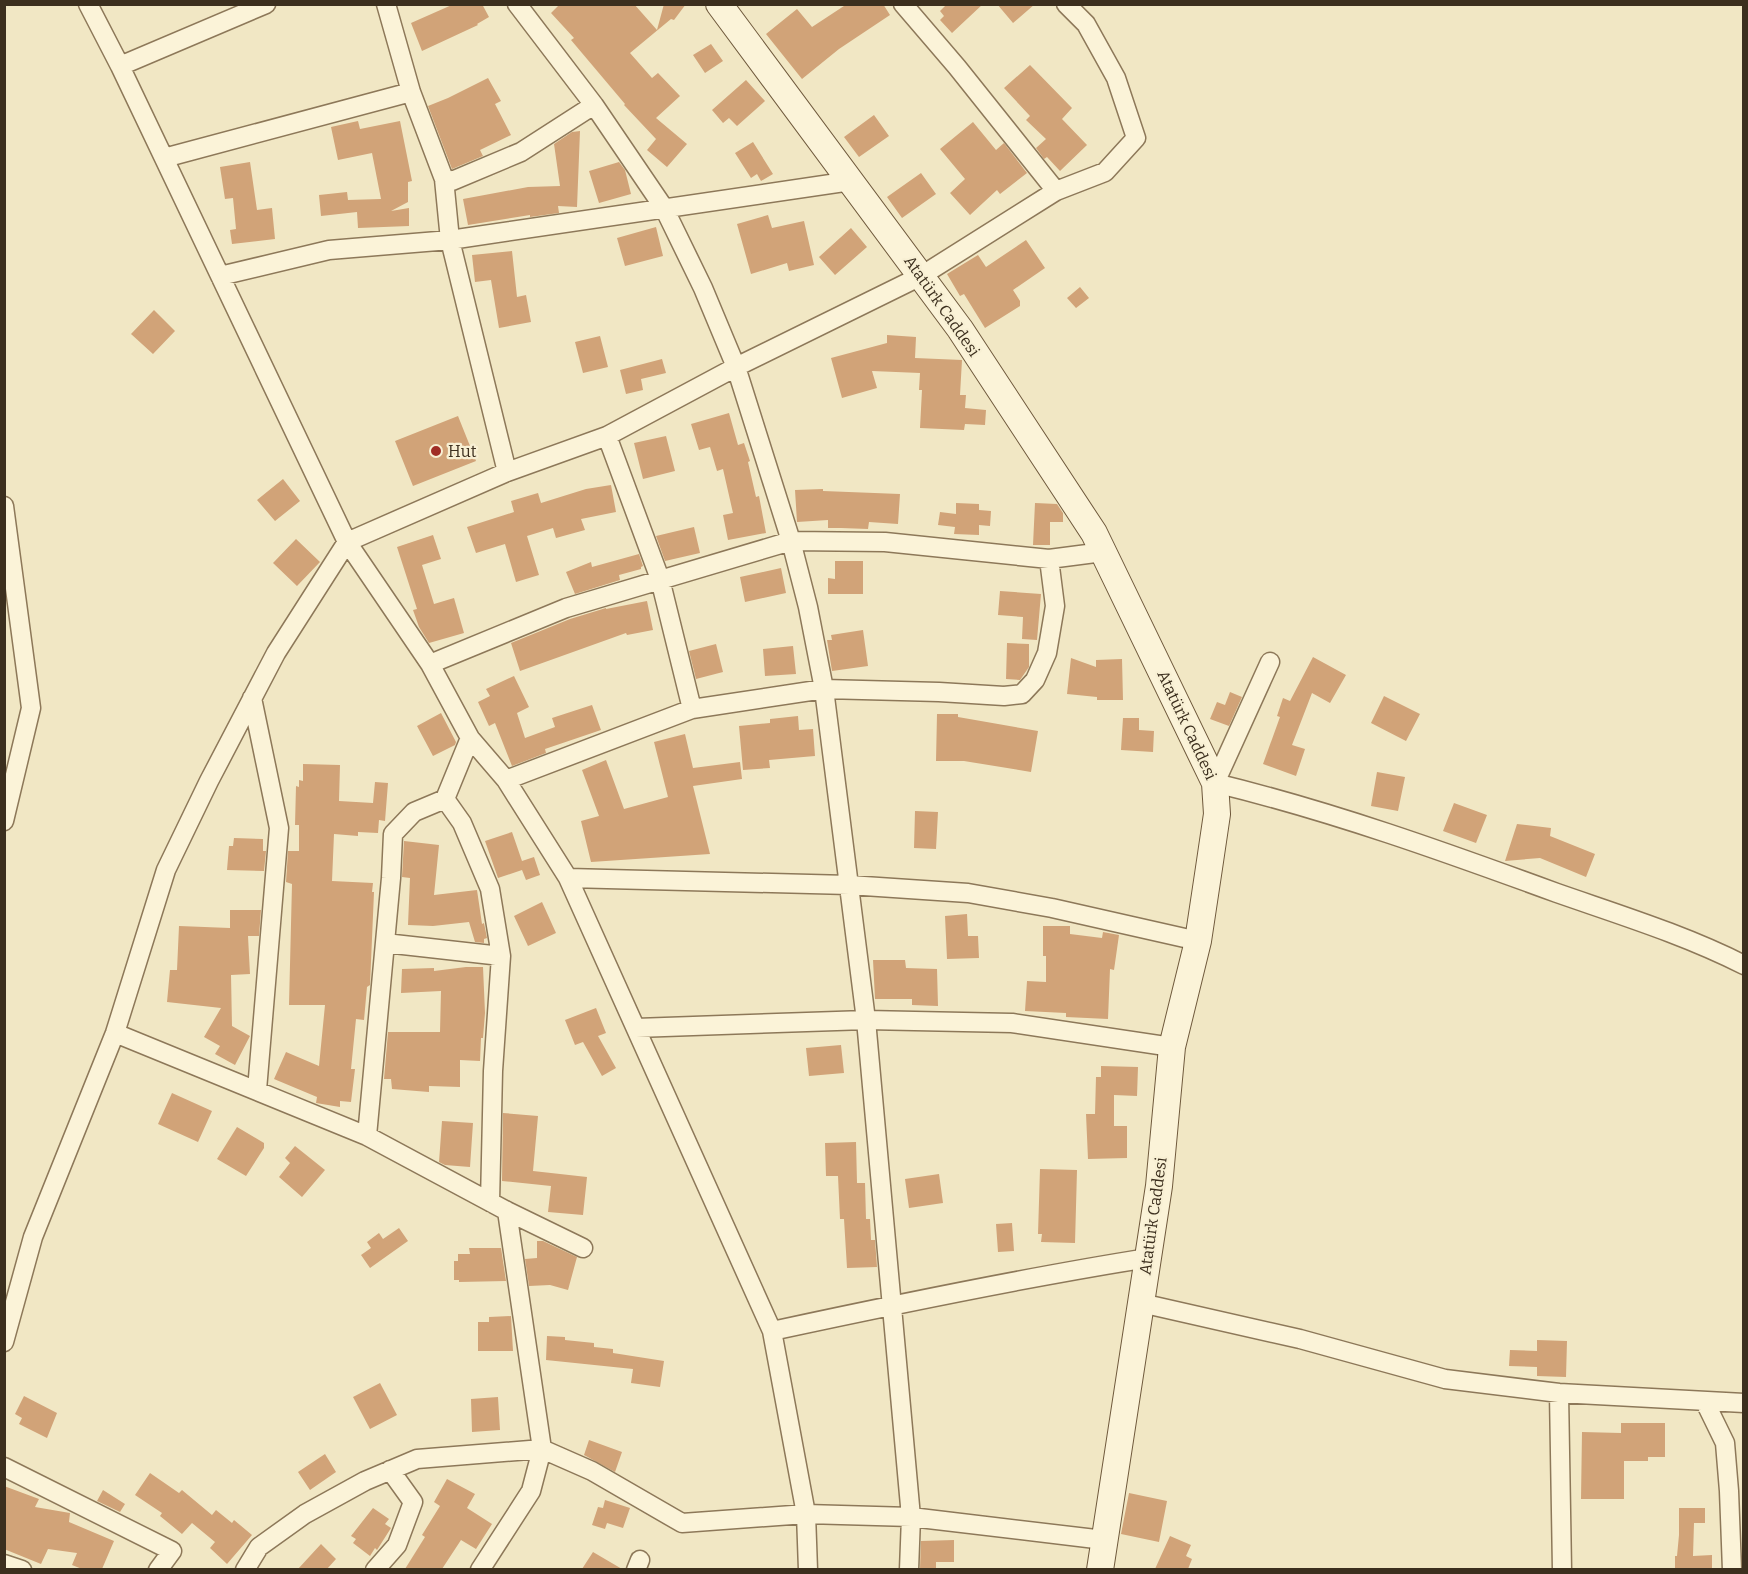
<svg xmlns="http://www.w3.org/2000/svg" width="1748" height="1574" viewBox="0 0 1748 1574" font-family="Bitter,serif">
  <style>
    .building { fill: #d1a378 }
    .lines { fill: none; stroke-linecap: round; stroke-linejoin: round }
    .street-casing { stroke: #8d7859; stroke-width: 21 }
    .secondary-casing { stroke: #6f593c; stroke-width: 28 }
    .street { stroke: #fbf3d8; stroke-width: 18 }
    .secondary { stroke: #fbf3d8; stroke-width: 26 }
    .poi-dot { fill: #a02d25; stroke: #f8f0d4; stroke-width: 2 }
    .labels { text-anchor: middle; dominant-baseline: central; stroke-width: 4.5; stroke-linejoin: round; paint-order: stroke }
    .street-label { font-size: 16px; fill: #3c2f1e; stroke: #f8f0d4 }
    .poi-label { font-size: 16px; fill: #3c2f1e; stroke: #f8f0d4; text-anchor: start }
  </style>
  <rect width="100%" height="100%" fill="#f1e7c4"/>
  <path class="building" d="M454,4H482L489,17L477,24L478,25L422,51L411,23Z
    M560,4H634L657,30L664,4H686L674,20L671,19L630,53L652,78L658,73L680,96L656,118L687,144L667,167L647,150L656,139L624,105L625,104L571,40L574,38L551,13Z
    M847,4H883L890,15L839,49L802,79L766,34L797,9L812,27Z
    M947,4H983L952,33L940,20L944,16L940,11Z
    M997,4H1035L1013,23Z
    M711,44L723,61L705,73L693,55Z
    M1030,65L1072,108L1062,119L1087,145L1060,171L1047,157L1044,159L1036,148L1046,139L1026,120L1030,116L1004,88Z
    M488,78L501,101L495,104L511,135L480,150L483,156L452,169L428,106L448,98Z
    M746,80L765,101L737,126L729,118L723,123L712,110Z
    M874,115L889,136L859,157L844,137Z
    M358,121L360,129L400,121L412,181L408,182V202L391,211L409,208V226L358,228L357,212L321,216L319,195L347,192L348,200L381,199L372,153L338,160L331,127Z
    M973,122L996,150L1004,143L1027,173L1000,194L997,190L970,215L950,193L965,179L940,149Z
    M580,131L577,207L558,206L559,213L530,217V215L468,225L463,199L528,187L560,186L554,144L572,132Z
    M753,142L773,174L761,181L757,174L751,178L735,153Z
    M250,162L257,210L272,208L275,239L232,244L230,230L236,229L233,198L225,199L220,167Z
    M619,162L625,170L631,194L599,203L589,171Z
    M921,173L936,194L902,218L887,197Z
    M768,215L772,228L804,221L814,265L789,271L787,263L751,274L737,224Z
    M656,227L663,256L625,266L617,238Z
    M851,228L867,247L835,275L819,257Z
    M1026,240L1045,268L1013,290L1020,301V306L985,328L964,294L960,296L947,274L978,255L986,267Z
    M512,251L517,297L526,295L531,322L499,328L491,280L475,282L472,255Z
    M1080,287L1089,298L1076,308L1067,298Z
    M154,310L175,331L153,354L131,334Z
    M887,335L916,337L915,358L962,360L960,395H966L965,408L986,410L985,425L965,424L964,430L920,428L922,390H919L920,373L872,371L877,388L842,398L831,358L887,343Z
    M600,336L608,367L583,373L575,342Z
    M662,359L666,373L641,379L643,390L626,394L620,370Z
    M729,413L738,445L744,443L750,461L748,462L756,497L759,496L766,533L728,540L723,515L733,513L723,469L717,471L710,447L699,450L691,424Z
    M458,416L476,461L413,486L395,441Z
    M666,436L675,471L643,479L634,443Z
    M283,479L300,501L275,521L257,500Z
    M611,485L616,512L581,519L585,530L556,538L553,528L527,536L539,575L516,582L505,544L476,553L467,527L514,512L511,501L538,493L541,503L586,489Z
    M823,489V491L900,494L898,524L869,522L868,529L841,528H828V520L797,522L795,490Z
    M956,503L979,504V510L991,511L990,526L979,525V535L954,534L955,527L938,525L940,512L956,514Z
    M1035,503L1057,504L1063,513V522H1050V545H1033Z
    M694,527L700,553L665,561L656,536Z
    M433,535L441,559L422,565L434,604L454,598L464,633L429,643L419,627L413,610L417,609L397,547Z
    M296,539L320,562L297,586L273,563Z
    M639,554L643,566L641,567V569L619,575L620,580L575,594L566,572L591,562L592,567Z
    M835,561H863V594H828V578L835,579Z
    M781,568L786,593L745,602L740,577Z
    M1000,591L1041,594L1037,640L1022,639L1023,617L998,615Z
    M647,601L653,630L627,635L626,633L520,671L511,643L570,619L606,608V609Z
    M863,630L868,666L832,671L827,640H832L831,635Z
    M1007,643L1029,644V667L1020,680L1006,679Z
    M716,644L723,672L696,679L689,651Z
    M793,646L796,674L765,676L763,649Z
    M1313,657L1346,675L1330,703L1312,693L1292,745L1305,749L1296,776L1263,764L1280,717L1277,716L1283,698L1290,701Z
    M1071,658L1096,667V660L1122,659L1123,700H1097V697L1067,694Z
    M514,676L529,707L517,713L525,738L555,727L552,718L592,705L601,730L545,749L546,753L512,766L495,723L489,726L478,702L490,696L486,689Z
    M1230,692L1242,697L1229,726L1210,719L1217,702L1225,705Z
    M1384,696L1420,714L1406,741L1371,723Z
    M441,713L456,742L455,745L433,756L417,726Z
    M937,714H958V717L1038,731L1031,772L964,761H936Z
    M798,716L799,730L813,729L815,756L769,760L770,768L743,770L739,726L770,723V719Z
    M1123,718H1139V730L1154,731L1153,752L1121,750Z
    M685,734L693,768L740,762L742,779L693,786L710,854L591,862L581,821L599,816L582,770L606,760L624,809L668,797L654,742Z
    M303,764L340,765L339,801L373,803L375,782L388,783L385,821L379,820L378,833L358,832V836L334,834L332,881L373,883L372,892H374L370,985L367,987L364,1020L356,1019L351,1069H355L351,1102L340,1101V1107L316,1103L317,1097L274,1079L286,1052L319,1066L325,1005H289L292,884L286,882L288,851H299V825H295L296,786L299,787V780L303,781Z
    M1377,772L1405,777L1398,811L1371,806Z
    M1454,803L1487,815L1476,843L1443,831Z
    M915,811L938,812L936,849L914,848Z
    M1517,824L1551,828L1550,836L1595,854L1586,877L1540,858L1505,861Z
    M512,832L522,861L534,857L540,875L526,880L522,870L498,878L485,841Z
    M234,838L263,839V851H266L264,871L227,870L229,846H233Z
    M404,841L439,845L434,895L477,890L482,924L484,923L487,938L484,939V943L475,942L469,922L433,926L408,925L410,878L402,877Z
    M542,902L556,933L528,946L514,916Z
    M230,910H261L259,936H248L250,974L231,975L232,1026L250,1036L235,1065L215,1054L220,1046L204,1037L221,1008L167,1002L170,970H177L179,926L230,928Z
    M967,914L968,936H978L979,958L947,959L945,916Z
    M1043,926H1070V934L1102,938L1103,932L1119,935L1114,970L1110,969L1108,1019L1066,1017V1013L1025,1011L1027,981L1046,982V956H1043Z
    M873,960H905L906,968L937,969L938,1006L912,1005V999H875Z
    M466,967H483L485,1013L483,1038H481L480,1061L460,1060V1087L429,1086V1092L392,1089L391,1079H384L388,1032H440L441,991L401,993L402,969L434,968V971Z
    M596,1008L606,1033L598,1036L616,1068L602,1076L583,1042L575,1045L565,1020Z
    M841,1045L844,1073L809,1076L806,1048Z
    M1101,1066L1138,1067L1137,1096L1114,1095V1126H1127V1158L1088,1159L1086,1114H1095L1096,1077H1101Z
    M172,1093L212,1111L198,1142L158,1124Z
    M503,1113L538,1116L533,1171L587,1177L583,1215L548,1212L551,1186L502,1181Z
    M442,1121L473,1123L470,1167L445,1165L439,1162Z
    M237,1127L264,1143V1148L246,1176L217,1159Z
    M856,1142L857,1183H865L866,1219H870L871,1240H875L877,1267L847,1268L844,1219H840L838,1176H826L825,1143Z
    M295,1146L325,1170L302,1197L279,1177L290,1163L285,1158Z
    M1040,1169L1077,1170L1075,1243L1041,1242L1042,1234H1038Z
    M939,1174L943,1203L909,1208L905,1179Z
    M1012,1223L1014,1251L998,1252L996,1224Z
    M399,1228L408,1241L370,1268L361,1255L371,1248L367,1242L379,1233L383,1239Z
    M537,1241H543L577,1257L568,1290L550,1285L529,1286L525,1259L537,1258Z
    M469,1248H501L506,1281L459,1282V1280H454V1261H458V1254H470Z
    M511,1316L513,1351H478V1322H489V1317Z
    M547,1336L565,1337V1340L594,1343V1347L613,1349V1353L664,1361L660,1387L631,1383L633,1369L546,1360Z
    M1537,1340L1567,1341L1566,1377L1537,1376V1367L1509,1366L1510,1350L1537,1351Z
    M380,1383L397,1415L370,1429L353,1397Z
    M24,1396L57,1413L47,1438L19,1424L22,1418L15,1414Z
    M498,1397L500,1430L472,1432L471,1399Z
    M1621,1423H1665V1457H1648V1461H1624V1499H1581L1582,1432L1621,1433Z
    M589,1440L622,1452L615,1472L584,1455Z
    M325,1454L336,1472L310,1490L298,1472Z
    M150,1473L179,1493L182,1490L212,1515L216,1510L232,1523L234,1520L252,1535L227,1564L210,1548L215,1542L192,1523L182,1534L160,1516L162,1513L135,1495Z
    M447,1479L475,1494L467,1508L492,1524L476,1549L461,1540L442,1569H405L425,1537L422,1535L440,1506L434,1502Z
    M4,1486L39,1499L35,1507L70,1513L69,1522L114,1541L102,1569H82L72,1565L77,1553L48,1549L41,1564L4,1549Z
    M103,1490L125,1504L120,1512L97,1501Z
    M1129,1493L1167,1501L1159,1542L1121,1534Z
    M605,1500L630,1508L623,1528L607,1523L605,1529L592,1525L598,1507L603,1508Z
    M373,1508L389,1519L385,1524L391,1528L377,1550L375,1548L370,1556L353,1543L356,1539L351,1536Z
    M1679,1508H1705V1523H1694L1693,1556L1712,1555V1569H1675V1556H1677L1679,1535Z
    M1170,1536L1191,1545L1186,1556L1192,1559L1188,1569H1155Z
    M954,1540V1562H936V1569H920L921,1541Z
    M321,1544L336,1559L327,1569H298Z
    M593,1552L622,1569H582Z"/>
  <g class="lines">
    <g class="street-casing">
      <path id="street" d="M88,4L120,66L347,542L430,664L470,738L506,780L568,878L772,1331L806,1514L808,1570
        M386,4L411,92L444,179L450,240L507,472
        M517,4L594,105L664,208L703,288L736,367L791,541L808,607L824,689L866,1020L911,1517L909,1570
        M903,4L957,67L1056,191
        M120,66L266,4
        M164,158L411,92
        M444,179L452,181L521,152L594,105
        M220,276L329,250L450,240L851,181
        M607,436L660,579L692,709
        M4,506L31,708L4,821
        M1270,662L1215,783C1331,811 1445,852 1557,893C1620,915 1685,935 1744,965
        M430,664L566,608L791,541L885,542L1049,559L1103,552
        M252,698L279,828L257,1090
        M506,780L692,709L824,689L939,692L1004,696L1022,694L1035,680L1047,653L1055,606L1049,559
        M445,799L462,823L490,889L501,956L493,1071L490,1202
        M568,878L849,885L968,893L1052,908L1198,941
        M385,943L501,956
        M636,1028L866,1020L1012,1023L1172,1047
        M115,1033L367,1136L507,1211L583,1248
        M367,1136L391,878L393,834L414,812L445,799L470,738
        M1141,1303L1300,1339L1445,1379L1559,1393L1744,1403
        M772,1331C897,1304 1022,1278 1148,1258
        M4,1342L33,1237L115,1033L166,870L209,781L276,653L347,542L507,472L607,436L736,367L921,276L1056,191L1105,172L1136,138L1116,78L1086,24L1066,4
        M1559,1393L1562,1570
        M1705,1402L1725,1443L1729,1491L1732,1570
        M4,1467L172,1551L158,1570
        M4,1564L22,1570
        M245,1570L259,1547L305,1514L365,1481L417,1459L542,1449L592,1471L682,1523L806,1514L911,1517L1104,1540
        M375,1570L397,1545L413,1502L390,1470
        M480,1570L531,1491L542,1449L507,1211
        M636,1570L640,1560"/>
    </g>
    <g class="secondary-casing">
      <path id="secondary" d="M719,4L960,329L1094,533L1215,783L1217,814L1209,868L1198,941L1172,1047L1159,1186L1100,1570"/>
    </g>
    <use href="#street" class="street"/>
    <use href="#secondary" class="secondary"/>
  </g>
  <circle class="poi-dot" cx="436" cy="451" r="6"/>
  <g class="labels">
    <g class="street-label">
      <text transform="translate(942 306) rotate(55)">Atatürk Caddesi</text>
      <text transform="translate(1187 725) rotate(65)">Atatürk Caddesi</text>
      <text transform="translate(1153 1216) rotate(-82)">Atatürk Caddesi</text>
    </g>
    <g class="poi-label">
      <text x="448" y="451">Hut</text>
    </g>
  </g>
  <rect width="1748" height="1574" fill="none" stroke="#3c2f1e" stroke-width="12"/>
</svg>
